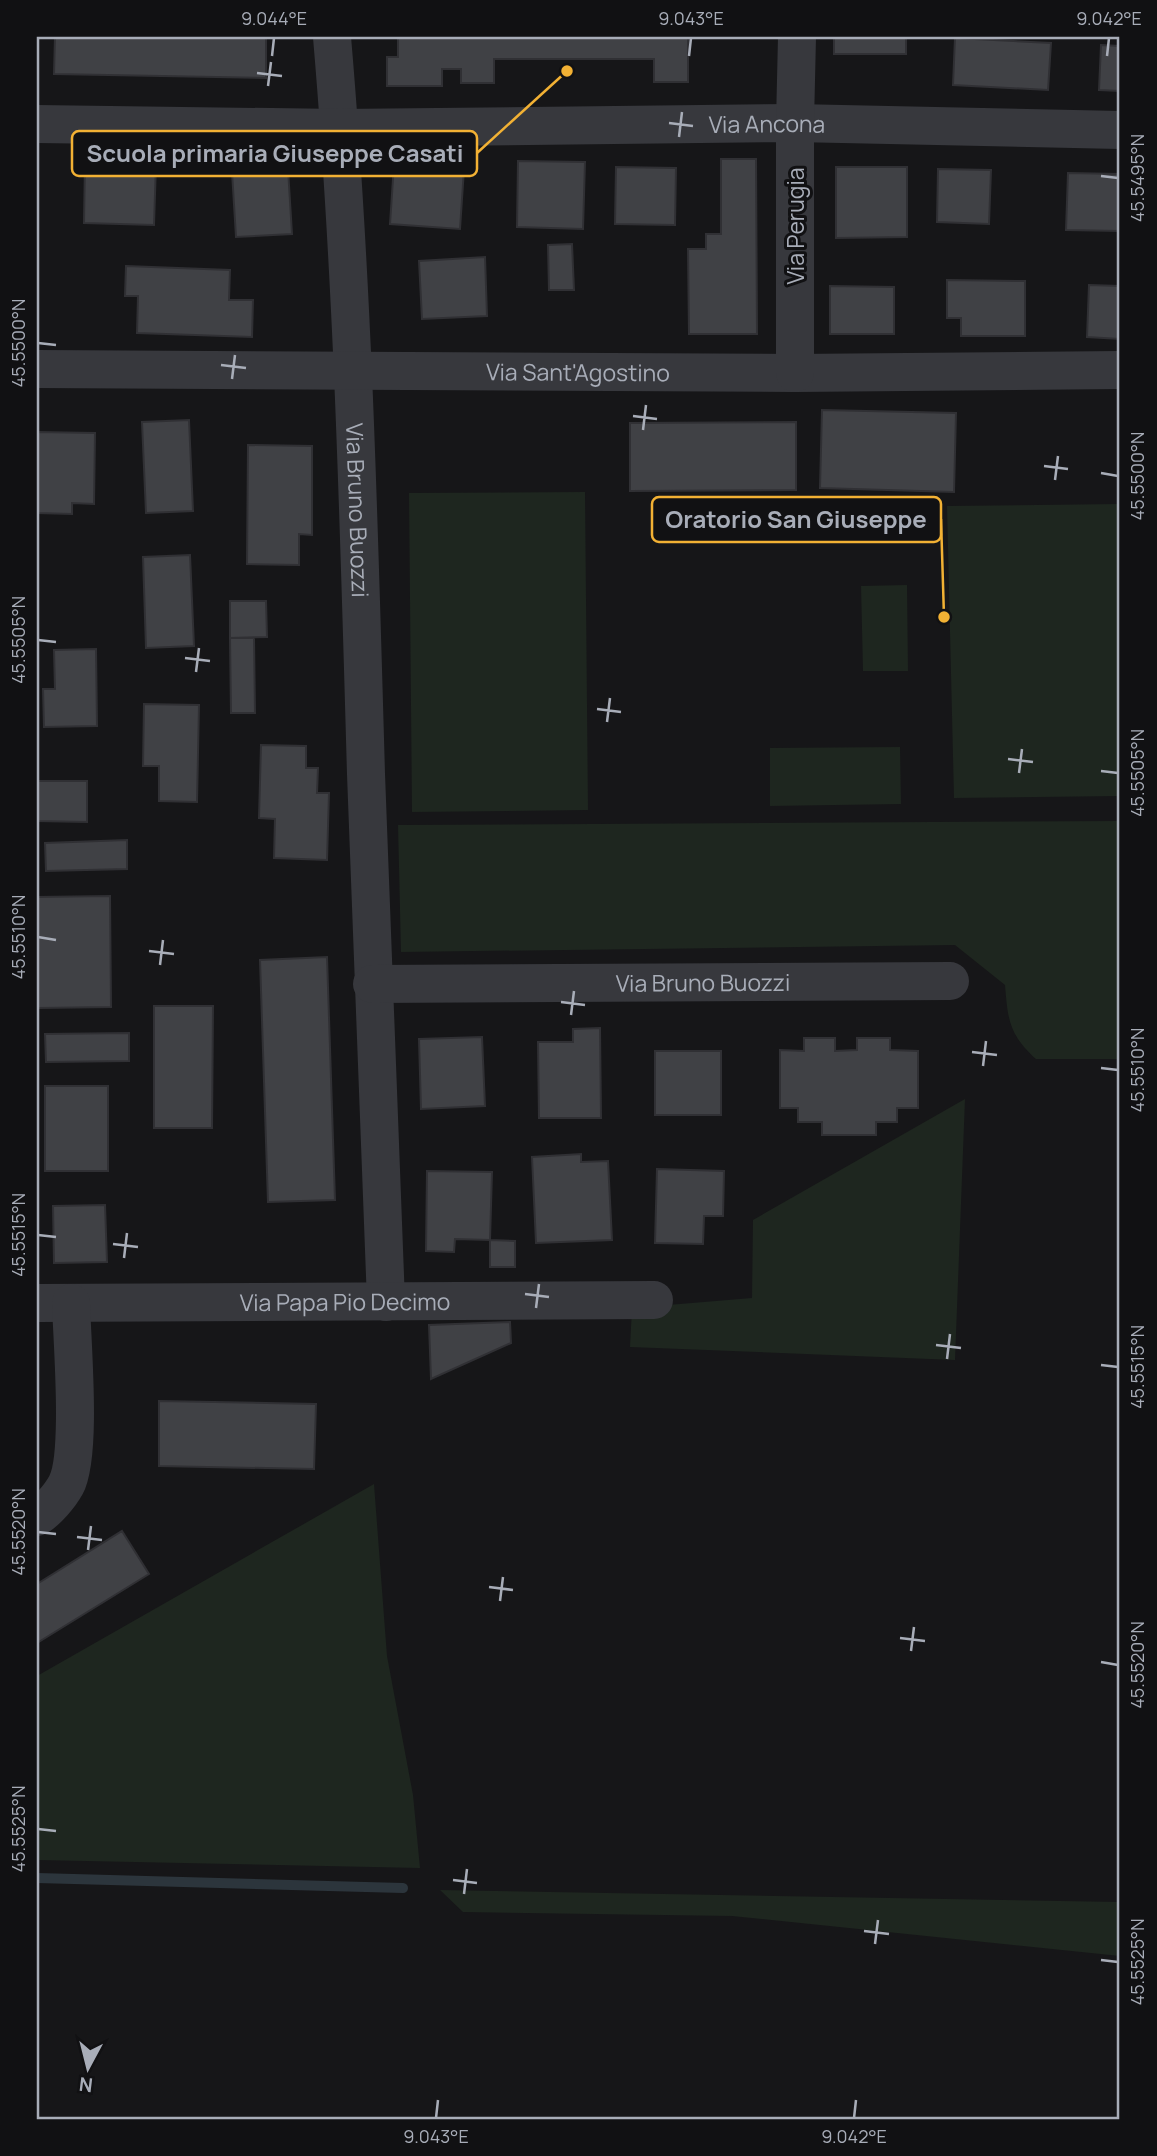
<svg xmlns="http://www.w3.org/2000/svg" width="1157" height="2156" viewBox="0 0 1157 2156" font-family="Manrope,sans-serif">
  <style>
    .green { fill: #1e261f }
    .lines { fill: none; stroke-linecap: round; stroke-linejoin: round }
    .stream { stroke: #2c353c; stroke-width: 10 }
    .building { fill: #404145; stroke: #303034; stroke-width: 2 }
    .minor { stroke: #37383d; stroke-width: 38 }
    .ticks { fill: none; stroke: #a8adb8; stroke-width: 2.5 }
    .labels { text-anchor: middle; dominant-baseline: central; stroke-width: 6; stroke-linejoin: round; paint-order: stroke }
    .street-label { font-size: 23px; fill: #a8adb8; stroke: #111113 }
    .leader { fill: none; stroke: #f2b134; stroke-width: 2.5 }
    .callout-dot { fill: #f2b134; stroke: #111113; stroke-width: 2.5 }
    .callout { fill: #111113; stroke: #f2b134; stroke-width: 2.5 }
    .callout-label { font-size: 24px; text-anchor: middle; font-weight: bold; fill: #a8adb8 }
    .neatline { fill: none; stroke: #a8adb8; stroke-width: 2.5 }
    .ticks-label { font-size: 18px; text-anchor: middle; fill: #a8adb8 }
  </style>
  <rect width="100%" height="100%" fill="#161618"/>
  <path class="green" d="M585,492L588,810L412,812L409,493Z
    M1120,504V796L954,798L947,506Z
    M907,585L908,671H863L861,586Z
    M900,747L901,804L770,806V748Z
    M1120,821V1059H1036C1009,1034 1008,1021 1005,985L955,945L401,952L398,825Z
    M965,1099L955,1360L630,1347L632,1308L752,1298L753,1220Z
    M374,1484L387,1656L413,1795L420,1868L37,1860V1676Z
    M440,1890L1120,1902V1956L732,1916L463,1912Z"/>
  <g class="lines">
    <path class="stream" d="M37,1878L403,1888"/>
  </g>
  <path class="building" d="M55,37H266V78L54,74Z
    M398,37L688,38V82H654V59H494V83H461V69H442V86H387V57H398Z
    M834,37H906V54H834Z
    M955,38L1051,43L1048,90L953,85Z
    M1101,45L1120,46V91L1099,90Z
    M721,159H756L757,334H689L688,249H706V234H721Z
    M518,161L585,162L583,229L517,227Z
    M85,162L156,164L154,225L84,223Z
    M394,164L464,169L460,229L390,224Z
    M616,167L676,168L675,225L615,224Z
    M836,167H907V237L836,238Z
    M288,169L292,234L236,237L232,172Z
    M938,169L991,170L989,224L937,222Z
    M1068,173L1120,174V231L1066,230Z
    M572,244L574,290H549L548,245Z
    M485,257L487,316L422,319L419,261Z
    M126,266L230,270L229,300H253L252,337L137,333L138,296H125Z
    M947,280L1025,281V336H961V318H947Z
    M1089,285L1120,286V339L1087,337Z
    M830,286L894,287V334H830Z
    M822,410L956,413L954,492L820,488Z
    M189,420L193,511L146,513L142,422Z
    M796,422V490L630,491V423Z
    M37,432L95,433L94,504L72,503V514L37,513Z
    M248,445L312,446V535L299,534V565L247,564Z
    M190,555L194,646L146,648L143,557Z
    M230,601H266L267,637L230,638Z
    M230,638H254L255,713H231Z
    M96,649L97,726L44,727L43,689H55L54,650Z
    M144,704L199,705L197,802L159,801V766H143Z
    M261,745L306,746V768H318L317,793H329L327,860L274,858L275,819L259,818Z
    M37,781H87V822L37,821Z
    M127,840V869L46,871L45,843Z
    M110,896L111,1007L38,1008L37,897Z
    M327,957L335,1200L268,1202L260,960Z
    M154,1006H213L212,1128H154Z
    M600,1028L601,1118H539L538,1042H573V1029Z
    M129,1033V1061L46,1062L45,1034Z
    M482,1037L485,1106L421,1109L419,1039Z
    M804,1038H835V1051L857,1050V1038H890V1050L918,1051V1108H897V1122H876V1135H822V1122H798V1108H780V1050L804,1051Z
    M655,1051H721V1115H655Z
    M45,1086H108V1171H45Z
    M581,1154V1162L608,1161L612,1240L536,1243L532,1157Z
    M657,1169L724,1171L723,1216H704L703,1244L655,1243Z
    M427,1171L492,1172L490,1240L455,1239L454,1252L426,1251Z
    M105,1205L107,1262L54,1263L53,1206Z
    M490,1240L515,1241V1267H490Z
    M510,1322L511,1343L431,1379L429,1325Z
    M159,1401L316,1404L314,1469L159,1466Z
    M122,1531L149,1574L37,1643V1584Z"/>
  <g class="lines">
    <g class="minor">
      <path id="s1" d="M332,37C353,282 359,528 366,774C371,950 378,1126 386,1302"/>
      <path id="s2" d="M37,124L340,128L795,123L1120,130"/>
      <path id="s3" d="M37,369L795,373L1120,370"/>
      <path d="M795,373V123L797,37"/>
      <path id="s4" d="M372,984L950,981"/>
      <path id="s5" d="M37,1303L654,1300"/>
      <path d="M37,1517C47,1511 60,1496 66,1485C82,1455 72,1342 71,1303"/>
    </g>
  </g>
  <path class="ticks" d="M272,56L274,38M689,56L691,38M1107,56L1109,38M257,73L282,76M268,86L271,62M669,123L693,126M679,137L682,112M1101,176L1118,178M38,343L56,345M221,365L246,368M232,379L235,355M633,416L657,419M643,430L646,405M1044,466L1068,469M1101,473L1118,476M1055,480L1058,456M38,640L56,642M185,658L210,661M196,672L199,648M597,709L621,712M607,722L610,698M1008,759L1033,762M1101,771L1118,773M1019,773L1022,749M38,937L56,940M149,951L174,954M160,965L163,940M561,1002L585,1005M571,1015L574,991M972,1052L997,1055M983,1066L986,1041M1101,1068L1118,1070M38,1235L56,1237M113,1244L138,1247M124,1258L127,1233M525,1294L549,1297M536,1308L539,1284M936,1345L961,1348M947,1359L950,1334M1101,1365L1118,1367M38,1532L56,1534M77,1537L102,1540M88,1550L91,1526M489,1587L513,1590M500,1601L503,1577M900,1638L925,1641M911,1651L914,1627M1101,1662L1118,1665M38,1829L56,1831M453,1880L477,1883M464,1894L467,1869M864,1931L889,1934M875,1944L878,1920M1101,1960L1118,1962M436,2118L438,2100M854,2118L856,2100"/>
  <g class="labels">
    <g class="street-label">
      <text stroke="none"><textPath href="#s2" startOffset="730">Via Ancona</textPath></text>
      <text transform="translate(795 226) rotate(-90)">Via Perugia</text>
      <text stroke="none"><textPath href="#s3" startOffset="541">Via Sant'Agostino</textPath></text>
      <text stroke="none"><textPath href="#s1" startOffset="474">Via Bruno Buozzi</textPath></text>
      <text stroke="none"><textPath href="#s4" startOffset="331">Via Bruno Buozzi</textPath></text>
      <text stroke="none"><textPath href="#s5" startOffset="308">Via Papa Pio Decimo</textPath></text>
    </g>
  </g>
  <path class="leader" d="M567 71L477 153M944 617L941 519"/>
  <g class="callout-dot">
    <circle cx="567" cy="71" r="7"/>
    <circle cx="944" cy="617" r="7"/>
  </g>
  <g class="callout">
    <rect x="72" y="131" width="405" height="45" rx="7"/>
    <rect x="652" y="497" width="289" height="45" rx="7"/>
  </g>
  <g class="callout-label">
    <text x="275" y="162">Scuola primaria Giuseppe Casati</text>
    <text x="796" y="528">Oratorio San Giuseppe</text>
  </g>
  <rect width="1157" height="2156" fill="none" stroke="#111113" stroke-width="77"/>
  <g transform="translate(88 2068) rotate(187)" stroke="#111113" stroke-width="5" paint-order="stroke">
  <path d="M0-5L12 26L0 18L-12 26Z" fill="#a8adb8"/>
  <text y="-10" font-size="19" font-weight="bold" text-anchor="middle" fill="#a8adb8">N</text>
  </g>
  <rect x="38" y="38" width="1080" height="2080" class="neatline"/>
  <g class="ticks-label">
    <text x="274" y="25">9.044°E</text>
    <text x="691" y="25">9.043°E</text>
    <text x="1109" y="25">9.042°E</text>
    <text transform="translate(1138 178) rotate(-90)" y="6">45.5495°N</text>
    <text transform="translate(19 343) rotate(-90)" y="6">45.5500°N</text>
    <text transform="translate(1138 476) rotate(-90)" y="6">45.5500°N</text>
    <text transform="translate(19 640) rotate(-90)" y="6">45.5505°N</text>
    <text transform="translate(1138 773) rotate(-90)" y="6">45.5505°N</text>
    <text transform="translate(19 937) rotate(-90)" y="6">45.5510°N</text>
    <text transform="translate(1138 1070) rotate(-90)" y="6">45.5510°N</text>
    <text transform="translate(19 1235) rotate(-90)" y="6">45.5515°N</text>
    <text transform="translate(1138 1367) rotate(-90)" y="6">45.5515°N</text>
    <text transform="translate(19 1532) rotate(-90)" y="6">45.5520°N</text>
    <text transform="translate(1138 1665) rotate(-90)" y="6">45.5520°N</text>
    <text transform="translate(19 1829) rotate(-90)" y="6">45.5525°N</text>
    <text transform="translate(1138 1962) rotate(-90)" y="6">45.5525°N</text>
    <text x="436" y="2143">9.043°E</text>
    <text x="854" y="2143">9.042°E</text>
  </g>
</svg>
